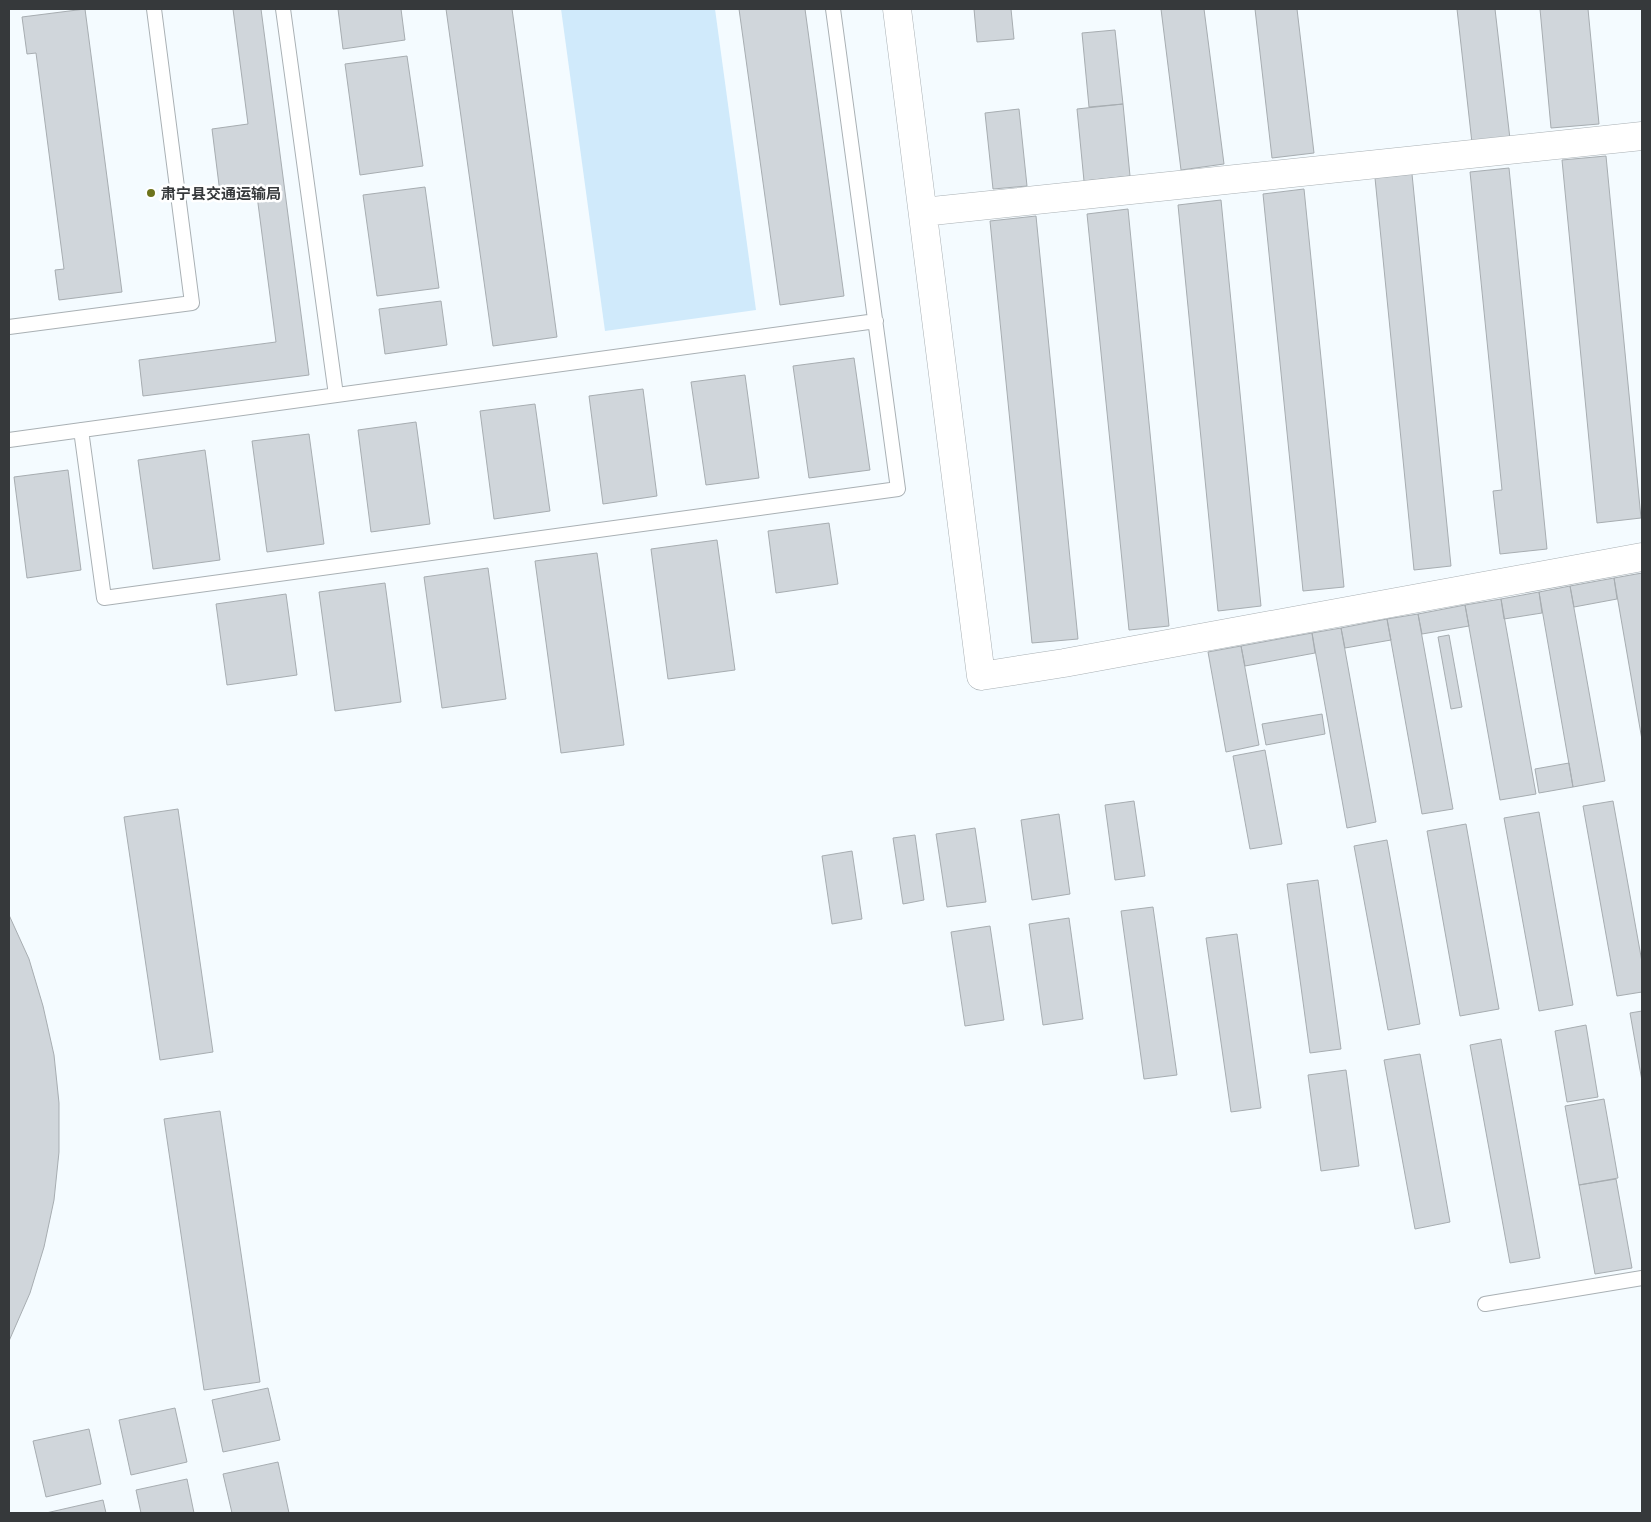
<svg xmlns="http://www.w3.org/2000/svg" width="1651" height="1522" viewBox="0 0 1651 1522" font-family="Helvetica,'Noto Sans SC',sans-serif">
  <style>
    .green { fill: #d0eafb }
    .building { fill: #d0d6db; stroke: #a7adb1 }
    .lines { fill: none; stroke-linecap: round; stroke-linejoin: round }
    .service-casing { stroke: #a9b0b4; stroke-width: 16 }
    .minor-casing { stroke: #a9b0b4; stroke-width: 29 }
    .service { stroke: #fff; stroke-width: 14 }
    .minor { stroke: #fff; stroke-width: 28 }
    .poi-dot { fill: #6d741c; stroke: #fff; stroke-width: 2 }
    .labels { text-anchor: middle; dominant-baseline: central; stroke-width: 5; stroke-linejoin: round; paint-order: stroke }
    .poi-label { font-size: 15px; font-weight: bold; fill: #36393b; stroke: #fff; text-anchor: start }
  </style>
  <rect width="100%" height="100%" fill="#f4fbff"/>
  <path class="green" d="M561,9H715L756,310L605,331Z"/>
  <path class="building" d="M85,9L122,292L59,300L55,270L64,269L36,53L27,54L22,17Z
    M233,9H261L309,375L143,396L139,360L276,342L256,188L220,193L212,129L248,124Z
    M338,9H401L405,40L343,49Z
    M446,9H512L557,337L493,346Z
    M739,9H805L844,296L780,305Z
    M974,9H1011L1014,39L977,42Z
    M1161,9H1204L1224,164L1181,170Z
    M1255,9H1297L1314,153L1272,158Z
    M1457,9H1495L1510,139L1472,143Z
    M1540,9H1588L1599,124L1551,128Z
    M1115,30L1123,104L1089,107L1082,33Z
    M407,56L423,166L360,175L345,64Z
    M1123,104L1130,176L1084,181L1077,109Z
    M1019,109L1027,186L993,189L985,113Z
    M1606,156L1641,518L1597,523L1562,160Z
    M1509,168L1547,549L1500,554L1493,491L1502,490L1470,172Z
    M1412,174L1451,566L1414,570L1375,178Z
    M425,187L439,288L377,296L363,195Z
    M1304,189L1344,587L1303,591L1263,194Z
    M1221,200L1261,606L1218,611L1178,205Z
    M1128,209L1169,626L1129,630L1087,214Z
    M1036,216L1078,639L1032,643L990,221Z
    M441,301L447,345L385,354L379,309Z
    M854,358L870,470L809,478L793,366Z
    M745,375L759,478L706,485L691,382Z
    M643,389L657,496L603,504L589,396Z
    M535,404L550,511L494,519L480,411Z
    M416,422L430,524L371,532L358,430Z
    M309,434L324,544L267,552L252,441Z
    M205,450L220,560L153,569L138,460Z
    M68,470L81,570L27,578L14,477Z
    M829,523L838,584L776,593L768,531Z
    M717,540L735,670L668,679L651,549Z
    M597,553L624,745L561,753L535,561Z
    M488,568L506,699L442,708L424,577Z
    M1642,573V740L1614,578Z
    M1614,578L1617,599L1574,607L1570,586Z
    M385,583L401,702L335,711L319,592Z
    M1570,586L1605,781L1573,787L1539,592Z
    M1539,592L1542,613L1504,619L1501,599Z
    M286,594L297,675L227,685L216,604Z
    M1501,599L1536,794L1500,800L1465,605Z
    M1465,605L1469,626L1422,634L1418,614Z
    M1418,614L1453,809L1422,814L1387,619Z
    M1387,619L1391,640L1345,648L1341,628Z
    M1341,628L1376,822L1347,828L1312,633Z
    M1312,633L1315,653L1245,666L1241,646Z
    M1449,635L1462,707L1451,709L1438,637Z
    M1241,646L1259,745L1226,752L1208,652Z
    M1322,714L1325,734L1266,745L1262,724Z
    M1265,750L1282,844L1250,849L1233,756Z
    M1569,763L1573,787L1539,793L1535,769Z
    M1134,801L1145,876L1115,880L1105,805Z
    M1613,801L1642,962V992L1617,996L1583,806Z
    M178,809L213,1052L160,1060L124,817Z
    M1539,812L1573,1005L1539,1011L1504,818Z
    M1059,814L1070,894L1032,900L1021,820Z
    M1466,824L1499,1009L1460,1016L1427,831Z
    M975,828L986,902L947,907L936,834Z
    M915,835L924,900L903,904L893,838Z
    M1387,840L1420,1024L1388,1030L1354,846Z
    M852,851L862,919L832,924L822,856Z
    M1318,880L1341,1049L1310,1053L1287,884Z
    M1153,907L1177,1075L1144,1079L1121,911Z
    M9,915L29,959L43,1006L54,1055L59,1103V1152L54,1200L44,1247L30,1293L9,1341Z
    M1069,918L1083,1019L1043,1025L1029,924Z
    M990,926L1004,1020L965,1026L951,932Z
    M1237,934L1261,1108L1231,1112L1206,938Z
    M1642,1011V1081L1630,1013Z
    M1586,1025L1598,1097L1567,1102L1555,1031Z
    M1501,1039L1540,1258L1510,1263L1470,1045Z
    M1420,1054L1450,1222L1415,1229L1384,1060Z
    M1346,1070L1359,1166L1321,1171L1308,1075Z
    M1604,1099L1618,1178L1579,1185L1565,1106Z
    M220,1111L260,1382L204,1390L164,1119Z
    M1616,1179L1632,1268L1595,1274L1579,1185Z
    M268,1388L280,1440L223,1452L212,1400Z
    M175,1408L187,1462L131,1475L119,1420Z
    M89,1429L101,1484L46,1497L33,1441Z
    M278,1462L289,1513H232L223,1474Z
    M187,1479L194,1513H141L136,1490Z
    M103,1500L106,1513H46Z"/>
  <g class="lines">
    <g class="service-casing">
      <path id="service" d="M283,9L336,395
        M9,327L192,303L154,9
        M81,430L104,598L898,489L833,9
        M9,440L876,321
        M1485,1304L1642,1278"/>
    </g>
    <g class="minor-casing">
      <path id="minor" d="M897,9L981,676L1064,663L1642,557
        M923,212L1642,136"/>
    </g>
    <use href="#service" class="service"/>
    <use href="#minor" class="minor"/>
  </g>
  <circle class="poi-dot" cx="151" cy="193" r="5"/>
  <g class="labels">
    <g class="poi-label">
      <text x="161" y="193">肃宁县交通运输局</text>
    </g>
  </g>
  <rect width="1651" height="1522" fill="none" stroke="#36393b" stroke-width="20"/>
</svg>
